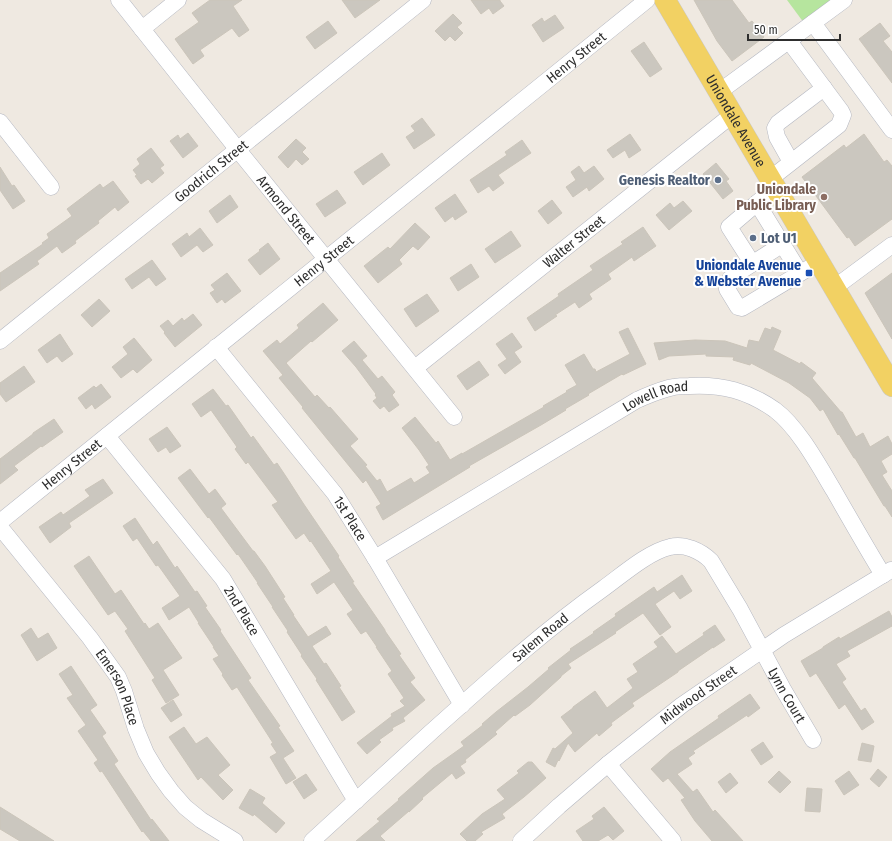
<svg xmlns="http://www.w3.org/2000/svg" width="892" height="841" viewBox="0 0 892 841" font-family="'Fira Sans Condensed',sans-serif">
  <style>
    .green { fill: #b6e59e }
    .building { fill: #cbc7bf; stroke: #cbc5ba }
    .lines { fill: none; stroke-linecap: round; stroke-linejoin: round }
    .minor-casing { stroke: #b4b7c1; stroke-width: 17 }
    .major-casing { stroke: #c9c9c9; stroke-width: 22 }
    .minor { stroke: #fff; stroke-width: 16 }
    .major { stroke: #f2d163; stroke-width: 21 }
    .service-dot { fill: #5c6f8a; stroke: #fff; stroke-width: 1.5 }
    .education-dot { fill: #8d6e63; stroke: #fff; stroke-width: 1.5 }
    .transit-dot { fill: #1a4fb4; stroke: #fff; stroke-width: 1.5 }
    .labels { text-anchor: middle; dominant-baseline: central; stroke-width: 4; stroke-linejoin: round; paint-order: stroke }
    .street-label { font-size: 14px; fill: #2e2e2e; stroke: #fff }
    .service-label { font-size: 14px; font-weight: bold; fill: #4e5e75; stroke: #fff; text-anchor: end }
    .education-label { font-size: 14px; font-weight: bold; fill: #785e54; stroke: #fff; text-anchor: end }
    .transit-label { font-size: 14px; font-weight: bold; fill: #164399; stroke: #fff; text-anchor: end }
  </style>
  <rect width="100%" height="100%" fill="#efe9e1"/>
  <path class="green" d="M787,0H844L807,27Z"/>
  <path class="building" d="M210,0H242L233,6L249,30L239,37L232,28L200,50L204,56L193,64L175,39L199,22L192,13Z
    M342,0H380L355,18Z
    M471,0H500V1L504,6L493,14L489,8L481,14Z
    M694,0H732L749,23L752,21L764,37L732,61L717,41Z
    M453,14L462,23L457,27L463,33L455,41L450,36L445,41L435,31Z
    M555,15L564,28L543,42L532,25L542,18L544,22Z
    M328,21L337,33L315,49L306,37Z
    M880,23L890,36L883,41L892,52V83L859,39Z
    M644,42L662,69L650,77L631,51Z
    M422,118L435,135L414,149L406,137L415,131L411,126Z
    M188,133L198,146L183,158L170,141L178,135L180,139Z
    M630,134L641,150L629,158L625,150L613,158L607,150Z
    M864,134L884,162L887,160L892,166V219L855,246L849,237L847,238L802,177L844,145L846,148Z
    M296,139L306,148L302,152L309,159L302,165L296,159L288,168L278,157Z
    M522,140L531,153L498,175L504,183L493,191L489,186L478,193L470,180L507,155L505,152Z
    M151,148L164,165L160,168L164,173L152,183L148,179L141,184L135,176L137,175L133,170L140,164L137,159Z
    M382,153L390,165L363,185L354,172Z
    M716,163L729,179L726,181L733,191L723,199L703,174Z
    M579,166L584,173L594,166L604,179L589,191L587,187L573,197L566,187L576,180L571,172Z
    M0,167L12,186L14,185L25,201L13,209L0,190Z
    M113,181L129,202L118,211L115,207L98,221L99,223L75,241L76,243L62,253L57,246L37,261L39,264L0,291V273L43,244L42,243L49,238L47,234L72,216L67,209L100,184L103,188Z
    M337,190L346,203L325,217L316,204Z
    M455,194L467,212L455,220L453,216L445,222L435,208Z
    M230,195L238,207L217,223L209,211Z
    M552,200L562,213L548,224L538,211Z
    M683,201L692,211L669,230L656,215L670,203L674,208Z
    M415,223L430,237L418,250L413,246L399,260L402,264L378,283L364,266L388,247L390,249Z
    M643,227L656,246L634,261L632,257L608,274L611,279L589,294L592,299L579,308L575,302L555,315L557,316L535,331L527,318L559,296L558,294L593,270L590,266L623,244L621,242Z
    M200,228L213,245L203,252L197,245L181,257L172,244L187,233L189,237Z
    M511,231L521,246L495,263L485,249Z
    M268,243L280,259L260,275L248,260L260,251L259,250Z
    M152,260L166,279L156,286L149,277L132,289L125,279Z
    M471,264L479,277L458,291L450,278Z
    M227,273L241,291L225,303L222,299L217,303L210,293L215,290L211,285Z
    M892,273V339L865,293Z
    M427,294L439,311L416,327L404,309Z
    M99,299L110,311L92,327L81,315Z
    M323,303L338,320L312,342L311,341L286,363L315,397L317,395L329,408L330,407L358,439L350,446L367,465L365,466L377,481L380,479L387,492L411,478L414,483L430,473L426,467L429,465L419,450L402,428L415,417L436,443L438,441L450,460L462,453V454L544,407L543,406L567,392L566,391L577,385L565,365L584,354L593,369H595L596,372L630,354L619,332L628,328L646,364L623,375L622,374L588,394L589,395L565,409L566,410L541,425L469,466L470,467L383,520L376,507L381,504L366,480L363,483L302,408L303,407L279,378L283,375L263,351L277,340L280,344L299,328L297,325Z
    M193,314L202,325L175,347L164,333L165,332L160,326L168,320L173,326L182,318L184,321Z
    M772,327L781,331L773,350L800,364L801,362L816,373L812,378L841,412H842L856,437L863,433L870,447L888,436L892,444V454L881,461L887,472L882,475L892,491V517L885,506H884L855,458H854L839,434L838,435L823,409L820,411L810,398L789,383L751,363L750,365L733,360L734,357L706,356V354L669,356L659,360L654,343L695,340L725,341L747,348L749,340L759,342L765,328L771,330Z
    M512,333L522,347L514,352L521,362L505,374L498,365L507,359L496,344Z
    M60,334L73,354L62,362L57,356L47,363L38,350Z
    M134,338L152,360L137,373L133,369L121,378L112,367L128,354L123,347Z
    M354,341L367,356L362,360L378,379L382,376L395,392L392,395L399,405L389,412L384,406L380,409L373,401L377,398L375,395L376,394L356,367L342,351Z
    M479,361L489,375L467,390L457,376Z
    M24,366L35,382L6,402L0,394V383Z
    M101,384L111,397L95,409L92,404L86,409L78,398L94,386L96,388Z
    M213,389L226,406L228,405L251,438L253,436L274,465L277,463L287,478L303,503L339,556L338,557L354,582H352L385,630V631L401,654L399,655L415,678L410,682L425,700L403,718L405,721L392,728L393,730L379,740L381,742L367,754L357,743L392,716L391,714L405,706L400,701L404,698L388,674L392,671L376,647H377L366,631L361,634L347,614L353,610L334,582L317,594L311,584L331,571L311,541L310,542L304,533L296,539L272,505L278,502L248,462L246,464L235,449L237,447L211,410L201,417L192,404Z
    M54,419L63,432L42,447L41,446L14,466L18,470L0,484V459L33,434V433Z
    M167,427L181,446L170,453L166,447L158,452L149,439Z
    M190,469L209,494L215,489L226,504L221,508L253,551H254L265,566L285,597L283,598L294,615H293L308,637L326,626L331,634L312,646L324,664L326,663L341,686L339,687L355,712L342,721L316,680L317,679L301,656L302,655L287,632L288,631L272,607H273L257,583H258L238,554L237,555L209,517L208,518L178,478Z
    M103,479L113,493L69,523L71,527L50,543L39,527L61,512L63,515L90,496L85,490Z
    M135,518L153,545L157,541L175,568L177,566L195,592L197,591L207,606L205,607L221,630L220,631L251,678L248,680L280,726L278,727L294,751L283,758L296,778L286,784L270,757L277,753L271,744L273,743L237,687L232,690L222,675L223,674L213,659L219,656L213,647H214L198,623H199L189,607L169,620L162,608L180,596L158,565L156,566L137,538L133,541L123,526Z
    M89,556L115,594L121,590L144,624L145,623L149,629L158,623L182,658L163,670L179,695L166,703L152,680L155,678L125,631L128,629L115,611L108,615L74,566Z
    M682,575L692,591L680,599L674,591L655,604L671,627L660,635L643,613L615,632L616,633L568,664L571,668L561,676V677L530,705L515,716L514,715L495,732L497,734L465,760L466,762L460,766L465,773L456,779L452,773L422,798L423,799L409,812V811L380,836L385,841H356L380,821L377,819L399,800L398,799L415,784L433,768L464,746L461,742L483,725L482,724L496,712L528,687L549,669L548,668L571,650L570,649L594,633L593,632L616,616L615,614L654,587L657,592Z
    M889,611L892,617V626L847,651L850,656L836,664L846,679L842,682L861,711L865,708L874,722L862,730L845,704L839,709L816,673L810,677L801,661L823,648V647L839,637L840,639Z
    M715,625L725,640L713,648V647L678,671V672L632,703L634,706L611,723L612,725L599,736L597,733L575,752L568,743L559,761L558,760L555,767L546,762L553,748L555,749L573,733L561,717L573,708V707L595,691L607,708L633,688L627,679L638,672L633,664L658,647L654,642L662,636L676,654L704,635L703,633Z
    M31,628L38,639L48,633L57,648L37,661L21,635Z
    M71,666L97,705L90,710L106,733L102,736L118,761L114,764L151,820L152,819L169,841H151L143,831L142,832L102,771L100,772L94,763L98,760L78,731L86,725L67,698L73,695L59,674Z
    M750,694L760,708L748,717L747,715L693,751L695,753L688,758L692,764L677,774L693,792L697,789L713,812L715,810L743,841H712L695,821L681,800L685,798L668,778L663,782L651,769L670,752L719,718L718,716Z
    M173,700L182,715L171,722L161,708Z
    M184,727L196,744L207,737L230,765L218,775L233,790L223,800L201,777L198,780L169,737Z
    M763,742L773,757L761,765L751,750Z
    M862,743L874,746L871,762L858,760Z
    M528,762H532L546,778L524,797L502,814L505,818L481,832L483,834L475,841H467L460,834L482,814L505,799L497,790L519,773L517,771Z
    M878,769L887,777L879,787L870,779Z
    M779,771L791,782L780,793L768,782Z
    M849,771L859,785L844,795L835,781Z
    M730,773L738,783L726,793L718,782Z
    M306,774L317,790L304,799L293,782Z
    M807,788L822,789L820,812L805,811Z
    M250,789L265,798L262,803L285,823L276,833L254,814L253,816L239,808Z
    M0,807L24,822L54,841H20L0,829Z
    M604,807L624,831L613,840L608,835L598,841H583L576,831L594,819L592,816Z"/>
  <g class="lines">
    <g class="minor-casing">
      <g id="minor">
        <path id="s1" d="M119,0L238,150L454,417"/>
        <path d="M813,23L892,130"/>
        <path d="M142,29L178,0"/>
        <path d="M719,92L844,0"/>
        <path d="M0,122L51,187"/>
        <path d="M791,162L777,137L775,128L778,123L824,88"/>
        <path d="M770,179L839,125L843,115L841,111L789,41"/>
        <path d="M775,188L757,203L800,273"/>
        <path d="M783,244L733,276L730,279L727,289L738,307L742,308L819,262"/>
        <path d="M752,263L729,227L757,203"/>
        <path d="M834,288L892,245"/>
        <path id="s2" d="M0,341L423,0"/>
        <path id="s3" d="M216,347L335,494L375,558L462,705"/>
        <path id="s4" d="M415,368L732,115"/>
        <path id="s5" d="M107,436L223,579L356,801"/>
        <path id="s6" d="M0,522L647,0"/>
        <path id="s7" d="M0,527L90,638L118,677L124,691L136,729L146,753L158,773L171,791L185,807L201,820L235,841"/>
        <path id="s8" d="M375,558L637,400C649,395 661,389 674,387C679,386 684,386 689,386C722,384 748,391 775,410C798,427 819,466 834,491C850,519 866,547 883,575"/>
        <path d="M608,764L673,841"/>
        <path id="s9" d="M312,841C351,805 391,769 430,733C486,683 542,632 604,588C622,575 648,552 670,547C684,543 701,551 711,561L740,609L783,689L813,740"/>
        <path id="s10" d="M521,841L559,806L608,764L682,705L784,635L891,570"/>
      </g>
    </g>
    <g class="major-casing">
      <g id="major">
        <path id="s11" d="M665,0L892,386"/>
      </g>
    </g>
    <use href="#minor" class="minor"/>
    <use href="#major" class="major"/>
  </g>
  <g class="service-dot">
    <circle cx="718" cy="180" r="4"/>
    <circle cx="753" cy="238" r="4"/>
  </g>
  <circle class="education-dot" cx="824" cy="197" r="4"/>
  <rect class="transit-dot" x="805" y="269" width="8" height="8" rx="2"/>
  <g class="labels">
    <g class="street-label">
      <text stroke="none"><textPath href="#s6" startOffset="740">Henry Street</textPath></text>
      <text stroke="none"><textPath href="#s11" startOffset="140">Uniondale Avenue</textPath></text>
      <text stroke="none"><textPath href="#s2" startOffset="271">Goodrich Street</textPath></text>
      <text stroke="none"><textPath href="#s1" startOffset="268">Armond Street</textPath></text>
      <text stroke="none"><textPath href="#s4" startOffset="203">Walter Street</textPath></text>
      <text stroke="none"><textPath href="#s6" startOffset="416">Henry Street</textPath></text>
      <text stroke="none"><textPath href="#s8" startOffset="325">Lowell Road</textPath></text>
      <text stroke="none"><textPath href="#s6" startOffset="92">Henry Street</textPath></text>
      <text stroke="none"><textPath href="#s3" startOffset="218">1st Place</textPath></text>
      <text stroke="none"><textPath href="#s5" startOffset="221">2nd Place</textPath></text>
      <text stroke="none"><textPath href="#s9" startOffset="306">Salem Road</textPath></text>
      <text stroke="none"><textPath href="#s7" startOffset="200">Emerson Place</textPath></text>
      <text stroke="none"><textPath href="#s10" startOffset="230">Midwood Street</textPath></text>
      <text stroke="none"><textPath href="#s9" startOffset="664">Lynn Court</textPath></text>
    </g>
    <g class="service-label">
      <text x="710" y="180">Genesis Realtor</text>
      <text x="761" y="238" text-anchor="start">Lot U1</text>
    </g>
    <g class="education-label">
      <text x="816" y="189">Uniondale<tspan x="816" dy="16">Public Library</tspan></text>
    </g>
    <g class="transit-label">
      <text x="801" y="265">Uniondale Avenue<tspan x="801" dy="16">&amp; Webster Avenue</tspan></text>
    </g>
  </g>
  <path d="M748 34v6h92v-6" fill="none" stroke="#2e2e2e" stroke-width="2"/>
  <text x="754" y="34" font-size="12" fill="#2e2e2e" stroke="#ffffff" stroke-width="3" paint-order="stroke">50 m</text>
</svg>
